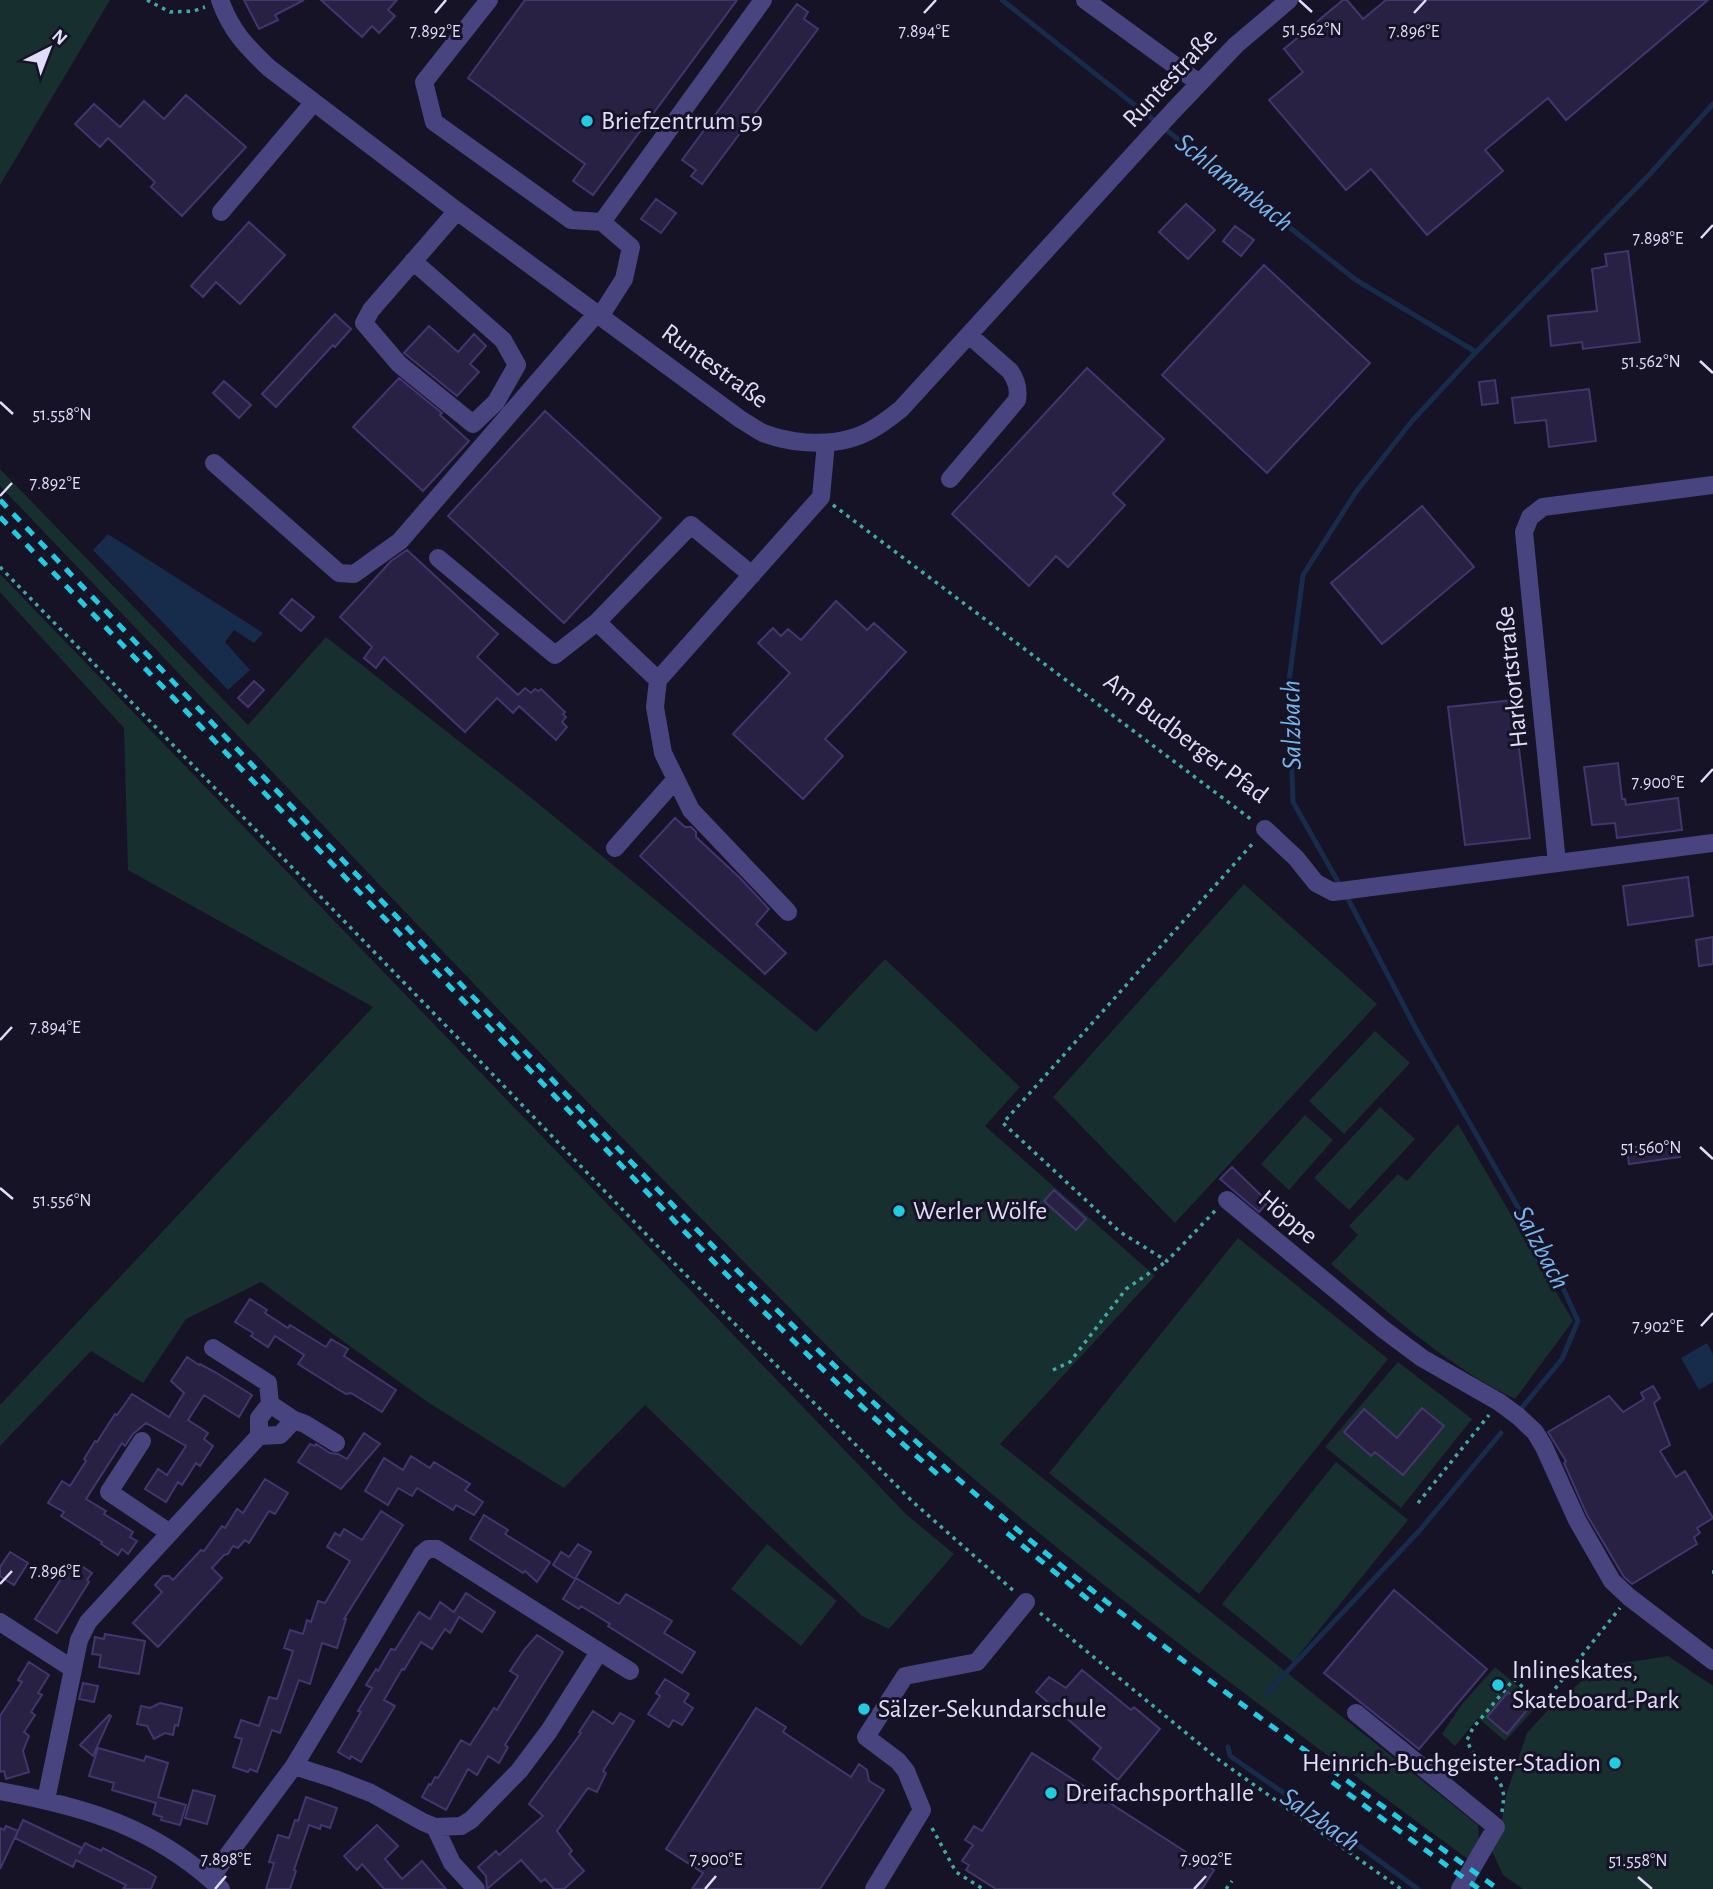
<svg xmlns="http://www.w3.org/2000/svg" width="1713" height="1889" viewBox="0 0 1713 1889" font-family="'Alegreya Sans',sans-serif">
  <style>
    .green { fill: #172f2f }
    .water { fill: #172b4a }
    .lines { fill: none; stroke-linecap: round; stroke-linejoin: round }
    .stream { stroke: #172b4a; stroke-width: 5 }
    .building { fill: #292144; stroke: #42366d; stroke-width: 2 }
    .path { stroke: #40aba6; stroke-width: 3.5; stroke-dasharray: 3.5 5; stroke-linecap: butt }
    .minor { stroke: #47447f; stroke-width: 18 }
    .rail { stroke: #21cce2; stroke-width: 5; stroke-dasharray: 10 9; stroke-linecap: butt }
    .ticks { fill: none; stroke: #e0dcfa; stroke-width: 2.5 }
    .poi-dot { fill: #21cce2; stroke: #161326; stroke-width: 2.5 }
    .labels { text-anchor: middle; dominant-baseline: central; stroke-width: 6; stroke-linejoin: round; paint-order: stroke }
    .street-label { font-size: 26px; fill: #e0dcfa; stroke: #161326 }
    .poi-label { font-size: 26px; fill: #e0dcfa; stroke: #161326; text-anchor: start }
    .water-label { font-size: 28px; font-style: italic; fill: #77b5ed; stroke: #161326 }
    .ticks-label { font-size: 18px; text-anchor: middle; fill: #e0dcfa; stroke: #161326; stroke-width: 6; stroke-linejoin: round; paint-order: stroke }
  </style>
  <rect width="100%" height="100%" fill="#161326"/>
  <path class="green" d="M0,0H110L0,185Z
    M0,469L248,725L326,637L529,796L816,1032L885,959L1020,1087L985,1126L1155,1276L1000,1444L1478,1825L1479,1842L1469,1860C1263,1708 1054,1556 865,1383C833,1353 803,1321 772,1290C705,1223 639,1155 573,1087C381,888 192,686 0,486Z
    M0,574L907,1515L954,1554L889,1629L862,1616L645,1405L564,1488L426,1401L261,1282L186,1319L143,1383L91,1351L0,1446V1405L373,1007L128,870L124,728L0,592Z
    M1244,884L1377,1004L1175,1223L1053,1097Z
    M1375,1031L1410,1063L1344,1134L1309,1101Z
    M1380,1107L1415,1139L1349,1210L1314,1178Z
    M1305,1115L1333,1140L1289,1190L1261,1164Z
    M1458,1124L1573,1321L1515,1399C1447,1366 1389,1313 1331,1264L1358,1235L1349,1226L1398,1174L1407,1181Z
    M1238,1238L1388,1359L1199,1594L1049,1473Z
    M1398,1362L1472,1419L1401,1508L1325,1447Z
    M1336,1462L1408,1520L1293,1662L1222,1604Z
    M767,1544L837,1601L801,1646L731,1589Z
    M1668,1656L1713,1686V1889H1523L1503,1875L1492,1851L1501,1824L1507,1792L1527,1733L1548,1710L1598,1667Z
    M1495,1667L1539,1704L1505,1741L1478,1718L1455,1746L1442,1734L1462,1704Z"/>
  <path class="water" d="M108,534L263,633L254,643L234,630L225,642L250,670L228,690L93,550Z
    M1707,1343L1713,1354V1382L1699,1390L1681,1358Z"/>
  <g class="lines">
    <path class="stream" d="M1002,0L1356,280L1476,352
      M1341,887L1293,802L1289,681L1303,575L1356,492L1412,421L1476,352L1649,175L1713,104
      M1346,895L1417,1031L1558,1277L1578,1321L1562,1359L1520,1410
      M1267,1693L1420,1530L1501,1433
      M1228,1747L1230,1756L1333,1827L1418,1889"/>
  </g>
  <path class="building" d="M244,0H304L275,15L278,20L259,29Z
    M321,0H397L388,10L395,16L379,33L372,26L362,37Z
    M525,0H737L593,195L573,181L585,164L468,78Z
    M1343,0H1347L1363,19L1386,0H1708L1566,120L1548,98L1485,150L1503,171L1427,235L1371,169L1346,190L1269,100L1303,72L1284,49Z
    M797,4L808,12L804,19L818,29L702,184L691,176L696,170L682,160Z
    M186,95L246,147L182,216L151,187L155,182L108,138L100,147L75,124L94,104L120,127L144,101L164,119Z
    M656,199L676,213L661,233L641,219Z
    M1186,204L1215,230L1188,259L1159,232Z
    M249,222L285,255L240,304L216,282L203,297L191,286Z
    M1235,226L1254,240L1241,256L1223,241Z
    M1628,251L1640,342L1583,349L1582,342L1551,346L1548,316L1597,311L1592,269L1607,266L1605,254Z
    M1264,265L1370,363L1267,473L1162,375Z
    M335,314L351,329L335,347L333,345L276,407L262,394Z
    M429,326L458,352L474,334L486,346L470,364L479,372L457,396L404,353Z
    M1087,368L1164,439L1113,494L1125,505L1068,567L1056,556L1029,586L952,514Z
    M399,378L442,413L440,415L469,441L423,491L353,427Z
    M1495,380L1498,403L1482,405L1479,382Z
    M224,381L251,405L239,418L213,393Z
    M1589,389L1596,441L1549,447L1546,420L1515,423L1512,398Z
    M545,411L661,518L564,623L448,516Z
    M1422,506L1474,567L1382,644L1331,583Z
    M407,550L498,634L477,657L518,695L525,688L531,693L535,689L538,691L541,689L565,712L563,714L566,717L562,722L567,727L556,740L519,706L513,713L497,698L465,732L384,657L376,668L364,658L372,647L340,617L391,561Z
    M292,599L314,617L301,631L280,613Z
    M836,601L867,630L874,623L906,652L825,739L843,756L803,799L733,734L790,673L758,643L773,628L781,636L788,629L801,640Z
    M254,681L264,690L248,707L238,698Z
    M1513,700L1530,838L1465,845L1448,707Z
    M1618,763L1622,799H1625L1626,805L1678,798L1682,830L1617,838L1615,823L1592,825L1584,767Z
    M675,818L685,827H691L696,832V837L740,878L769,909L756,924L786,953L765,974L640,856Z
    M1688,877L1693,916L1628,925L1623,886Z
    M1713,937V964L1699,966L1696,940Z
    M1678,1142L1680,1157L1629,1164L1627,1148Z
    M1232,1167L1268,1202L1259,1212L1220,1179Z
    M1054,1190L1086,1219L1076,1230L1044,1201Z
    M250,1299L267,1310L265,1313L288,1328L290,1325L326,1347L331,1339L348,1349L344,1356L396,1390L382,1412L351,1393L346,1394L336,1388L298,1364L304,1355L275,1336L268,1347L251,1336L253,1333L235,1322Z
    M187,1357L199,1365L200,1364L215,1372L252,1395L239,1417L204,1395L188,1420L208,1433L204,1439L213,1446L200,1466L196,1463L182,1485L178,1482L166,1502L145,1489L158,1469L167,1475L186,1446L146,1423L133,1434L125,1446L122,1443L86,1499L106,1511L104,1514L133,1532L130,1537L137,1541L128,1554L122,1549L118,1555L101,1544L102,1542L61,1516L64,1512L48,1503L62,1481L70,1486L86,1461L84,1459L95,1441L97,1442L115,1414L117,1415L132,1394L169,1417L184,1393L171,1381Z
    M1653,1386L1660,1398L1654,1403L1670,1445L1660,1451L1676,1477L1685,1471L1713,1518L1697,1528L1700,1533L1694,1537L1697,1544L1632,1584L1624,1577L1587,1515L1564,1463L1566,1461L1548,1432L1609,1396L1623,1412L1644,1399L1641,1393Z
    M1422,1408L1444,1426L1403,1475L1375,1452L1371,1456L1344,1432L1364,1409L1397,1438Z
    M364,1433L380,1444L341,1489L298,1462L310,1444L315,1446L316,1444L330,1453L338,1454L347,1459Z
    M411,1456L430,1468L434,1462L470,1484L465,1490L483,1502L474,1515L456,1505L453,1510L417,1488L412,1496L398,1488L388,1505L365,1491L384,1458L403,1470Z
    M265,1479L288,1493L275,1514L269,1511L249,1543L245,1540L238,1548L233,1546L228,1554L224,1555L212,1568L222,1578L158,1647L133,1623L162,1592L155,1585L163,1576H169L173,1580L201,1550L204,1551L222,1526L225,1528L237,1509L243,1513Z
    M381,1511L403,1525L344,1619H346L337,1648L322,1643L310,1684L299,1680L280,1733L272,1730L257,1772L250,1769L248,1772L233,1767L242,1739L235,1737L241,1720L259,1726L269,1697L277,1699L293,1651L284,1648L290,1630L303,1634L307,1620L311,1622L318,1601L325,1603L350,1561L327,1547L335,1533L340,1536L344,1529L362,1540Z
    M484,1515L508,1530L505,1534L550,1562L537,1582L525,1571L523,1573L470,1539Z
    M578,1544L591,1552L575,1579L553,1565L561,1552L569,1557Z
    M10,1552L28,1563L14,1585L0,1576V1567Z
    M77,1563L92,1573L87,1580L89,1582L57,1633L35,1619L68,1568L72,1571Z
    M576,1578L619,1604L626,1594L672,1621L664,1633L695,1652L682,1673L608,1626L610,1624L581,1606L579,1609L563,1599Z
    M1394,1590L1487,1669L1419,1749L1324,1673Z
    M466,1593L495,1612L482,1632L459,1617L450,1633L445,1629L432,1649L421,1642L404,1670L402,1669L384,1700L395,1706L361,1762L351,1756L350,1759L338,1752L361,1712L358,1711L372,1688L366,1685L376,1669L378,1671L391,1649L395,1650L419,1612L430,1619L440,1602L454,1612Z
    M105,1634L145,1641L139,1674L99,1667L101,1655L92,1654L95,1637L104,1639Z
    M537,1635L563,1652L505,1745L508,1747L499,1763L488,1756L477,1775L468,1769L446,1810L422,1797L429,1784L431,1785L435,1777L438,1778L461,1740L470,1745L494,1708L497,1710L518,1676L510,1671L524,1650Z
    M29,1662L49,1675L38,1693L42,1695L31,1712L35,1715L24,1732L29,1736L23,1751L29,1772L6,1779L4,1771L0,1772V1716L22,1682L18,1680Z
    M1082,1670L1131,1710L1134,1707L1160,1729L1118,1780L1093,1759L1101,1748L1036,1692L1049,1677L1066,1688Z
    M665,1679L689,1694L684,1702L693,1708L682,1725L673,1720L669,1727L648,1714L660,1696L656,1693Z
    M83,1683L98,1686L94,1702L79,1699Z
    M1508,1692L1528,1709L1507,1734L1487,1717Z
    M160,1703L182,1708L178,1726L175,1725L173,1735L165,1733L154,1739L147,1726L137,1724L141,1706L150,1708Z
    M756,1708L786,1727L783,1732L851,1777L859,1764L867,1770L869,1781L884,1790L820,1889H692L703,1873L666,1849Z
    M593,1711L613,1724L620,1713L634,1721L603,1771L606,1773L597,1792L588,1788L557,1831L572,1851L569,1854L584,1871L564,1889H554L545,1879L541,1882L521,1860L487,1889L486,1876L478,1867L496,1851L499,1855L543,1816L529,1804L581,1733L579,1732Z
    M109,1715L111,1716L93,1756L80,1745Z
    M98,1748L144,1761L146,1756L168,1763L158,1797L186,1805L180,1825L161,1820L162,1817L153,1814L156,1803L112,1790L114,1783L89,1776Z
    M1032,1753L1214,1870L1202,1889H996L966,1870L969,1865L962,1861L973,1845L965,1840L974,1826L982,1831Z
    M193,1790L215,1796L207,1824L185,1818Z
    M306,1797L337,1808L330,1828L321,1825L320,1829L309,1825L294,1870L296,1871L290,1889H266L274,1863L269,1862L278,1835L289,1838L295,1820L298,1821Z
    M23,1820L82,1848L79,1854L85,1843L101,1851L103,1848L147,1871L156,1877L151,1889H123L126,1885L76,1860L73,1867L15,1838Z
    M377,1825L398,1846L385,1859L402,1879L422,1861L446,1889H384L362,1864L357,1870L344,1856Z
    M6,1826L18,1831L0,1869V1828L4,1830Z"/>
  <g class="lines">
    <path class="path" d="M147,0L170,12L194,11L205,7
      M833,505L1252,820
      M0,567L453,1033L667,1256L913,1502L1015,1592
      M1215,1211L1167,1261L1120,1232L1003,1123L1254,842
      M1053,1370L1070,1362L1126,1289L1167,1261
      M1418,1503L1489,1415
      M1712,1572H1713
      M1040,1613L1219,1760L1401,1889
      M1502,1812L1504,1796L1501,1785L1489,1768L1471,1750L1467,1740L1473,1728L1514,1679L1542,1705L1620,1608
      M932,1828L956,1872L983,1889
      M1226,1889L1232,1881"/>
    <path class="minor" d="M220,0C231,31 246,46 269,68L457,211L740,419C747,423 755,429 763,433C789,443 823,446 849,439C869,434 886,421 901,409L1173,111L1236,45L1289,0
      M489,0L424,82L434,122L571,220L602,222L631,247L624,279L601,315
      M1085,0L1199,83
      M221,212L314,102
      M602,222L763,0
      M413,261L503,340L517,365L496,402L473,424L399,364L364,323L371,310L457,211
      M214,463L339,573L354,574L400,541L597,313
      M950,479L1017,400C1019,389 1017,381 1010,371L969,335
      M438,558L555,655L597,622
      M658,680L597,622L691,525L752,575
      M1265,829L1296,858L1316,883L1333,892L1713,843
      M615,848L676,779
      M1557,863L1524,532L1530,517L1543,507L1713,485
      M788,912L691,810L663,753L655,707L658,680L821,497L826,443
      M1227,1200L1383,1329L1422,1358L1499,1402L1518,1416L1535,1432L1544,1447L1577,1520L1612,1581L1629,1597L1713,1661
      M213,1348L268,1383L270,1404
      M294,1420L305,1424L336,1443
      M142,1441L109,1492L170,1533
      M0,1622L73,1669
      M1356,1713L1496,1827L1460,1889
      M294,1766L335,1779L371,1793L423,1822L435,1827L461,1826L471,1820L519,1771L549,1731L599,1652
      M0,1791C86,1807 155,1827 221,1889
      M46,1800L79,1640L88,1622L259,1436L280,1435L294,1420L270,1404L259,1418V1436
      M435,1827L452,1863L476,1889
      M210,1879L294,1766L422,1554L428,1549H437L630,1671
      M874,1889L922,1810L906,1771L898,1761L866,1737L905,1676L977,1662L1026,1602"/>
    <path class="rail" d="M0,500C166,674 331,848 497,1022C635,1166 771,1311 919,1444C1099,1608 1301,1747 1498,1889
      M0,517L709,1257C785,1333 861,1409 943,1479
      M1007,1533L1107,1615
      M1332,1782L1479,1889"/>
  </g>
  <path class="ticks" d="M1299,0L1312,12M435,13L446,0M924,13L936,0M1414,13L1426,0M1701,238L1713,225M1700,361L1713,373M0,402L13,414M0,496L12,483M1701,782L1713,769M0,1040L12,1027M1700,1147L1713,1159M0,1188L13,1199M1701,1326L1713,1313M0,1584L12,1571M1638,1877L1652,1889M215,1889L226,1876M705,1889L716,1876M1194,1889L1206,1876"/>
  <g class="poi-dot">
    <circle cx="587" cy="121" r="7"/>
    <circle cx="899" cy="1211" r="7"/>
    <circle cx="1498" cy="1685" r="7"/>
    <circle cx="864" cy="1709" r="7"/>
    <circle cx="1615" cy="1763" r="7"/>
    <circle cx="1051" cy="1793" r="7"/>
  </g>
  <g class="labels">
    <g class="street-label">
      <text transform="translate(1170 78) rotate(-47)">Runtestraße</text>
      <text transform="translate(715 366) rotate(36)">Runtestraße</text>
      <text transform="translate(1512 677) rotate(-96)">Harkortstraße</text>
      <text transform="translate(1186 738) rotate(37)">Am Budberger Pfad</text>
      <text transform="translate(1288 1217) rotate(40)">Höppe</text>
    </g>
    <g class="poi-label">
      <text x="601" y="121">Briefzentrum 59</text>
      <text x="913" y="1211">Werler Wölfe</text>
      <text x="1512" y="1670">Inlineskates,<tspan x="1512" dy="30">Skateboard-Park</tspan></text>
      <text x="878" y="1709">Sälzer-Sekundarschule</text>
      <text x="1601" y="1763" text-anchor="end">Heinrich-Buchgeister-Stadion</text>
      <text x="1065" y="1793">Dreifachsporthalle</text>
    </g>
    <g class="water-label">
      <text transform="translate(1234 183) rotate(38)">Schlammbach</text>
      <text transform="translate(1292 725) rotate(-91)">Salzbach</text>
      <text transform="translate(1541 1248) rotate(62)">Salzbach</text>
      <text transform="translate(1320 1820) rotate(35)">Salzbach</text>
    </g>
  </g>
  <g class="ticks-label">
    <text x="1312" y="35">51.562°N</text>
    <text x="435" y="37">7.892°E</text>
    <text x="924" y="37">7.894°E</text>
    <text x="1414" y="37">7.896°E</text>
    <text x="1658" y="244">7.898°E</text>
    <text x="1651" y="367">51.562°N</text>
    <text x="62" y="420">51.558°N</text>
    <text x="55" y="489">7.892°E</text>
    <text x="1658" y="788">7.900°E</text>
    <text x="55" y="1033">7.894°E</text>
    <text x="1651" y="1153">51.560°N</text>
    <text x="62" y="1206">51.556°N</text>
    <text x="1658" y="1332">7.902°E</text>
    <text x="55" y="1577">7.896°E</text>
    <text x="226" y="1865">7.898°E</text>
    <text x="716" y="1865">7.900°E</text>
    <text x="1206" y="1865">7.902°E</text>
    <text x="1638" y="1866">51.558°N</text>
  </g>
  <g transform="translate(49 49) rotate(42)" stroke="#161326" stroke-width="5" paint-order="stroke">
  <path d="M0-5L12 26L0 18L-12 26Z" fill="#e0dcfa"/>
  <text y="-10" font-size="19" font-weight="bold" text-anchor="middle" fill="#e0dcfa">N</text>
  </g>
</svg>
